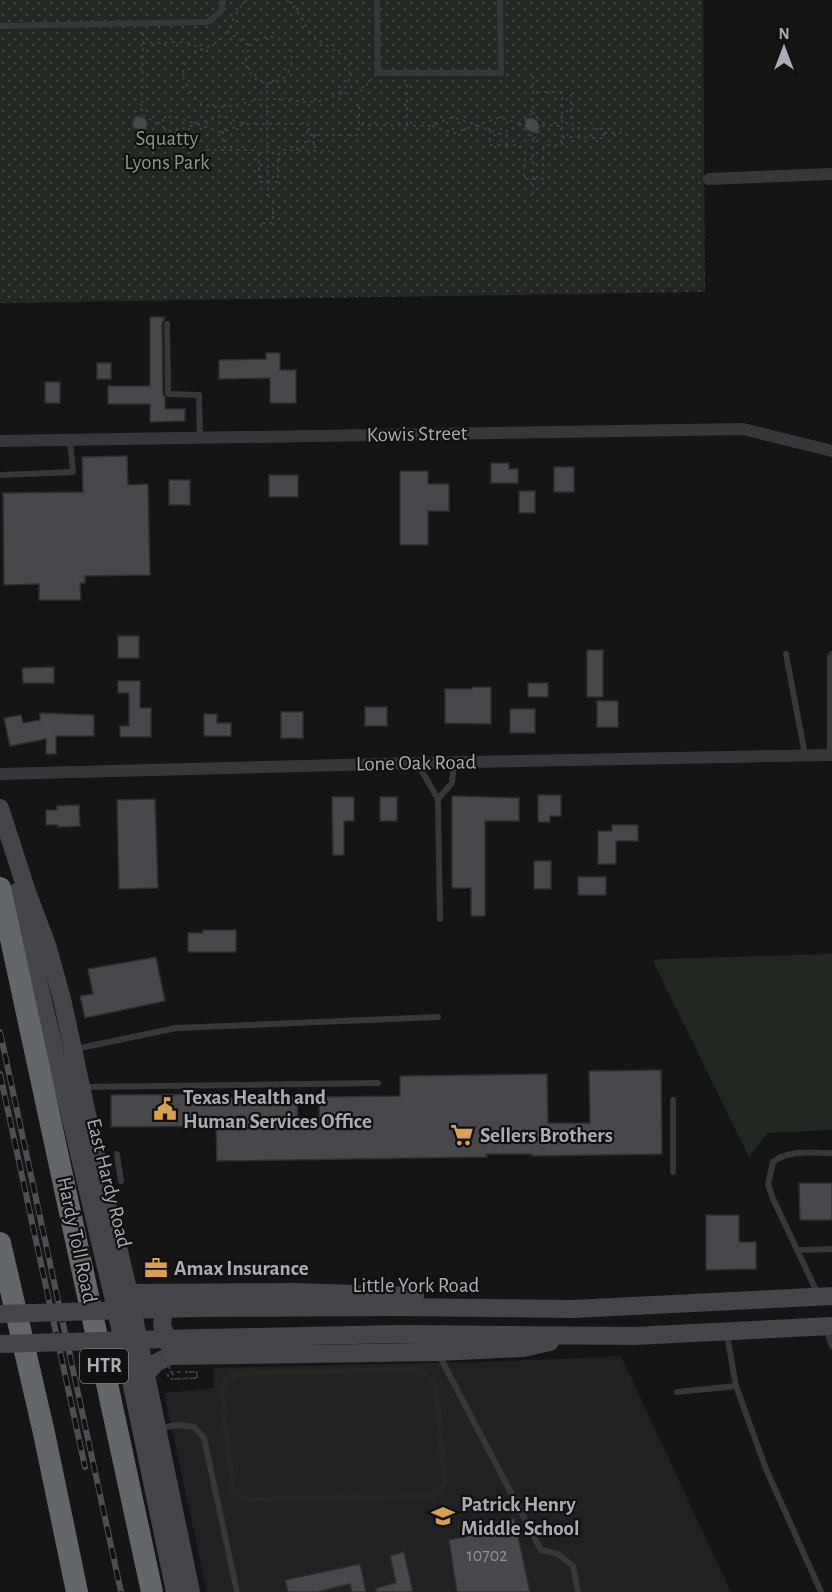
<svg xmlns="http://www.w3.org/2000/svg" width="832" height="1592" viewBox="0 0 832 1592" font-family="'Alegreya Sans',sans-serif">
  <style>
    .built { fill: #212123 }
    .grass { fill: #212822; fill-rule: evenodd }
    .park { fill: url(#park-dots) }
    .building { fill: #47484b; stroke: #2f2f32; stroke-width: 1.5 }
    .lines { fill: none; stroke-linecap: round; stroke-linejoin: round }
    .path { stroke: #3c3e42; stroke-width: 2; stroke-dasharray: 3 4.5; stroke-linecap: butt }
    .lane { stroke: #36373b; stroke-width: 6 }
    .street { stroke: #36373b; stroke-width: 12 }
    .secondary { stroke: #45464b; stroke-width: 18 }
    .highway { stroke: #63666b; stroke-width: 22 }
    .rail-casing { stroke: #4e4f54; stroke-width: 6 }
    .rail { stroke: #101011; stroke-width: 4; stroke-dasharray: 11; stroke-linecap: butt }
    .path-bridge { stroke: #3c3e42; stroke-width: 2; stroke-dasharray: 3 4.5; stroke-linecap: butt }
    .secondary-bridge { stroke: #45464b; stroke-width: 18 }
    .labels { text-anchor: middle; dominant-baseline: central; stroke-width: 4.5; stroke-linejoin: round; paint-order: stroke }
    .number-label { font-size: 18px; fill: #90949a }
    .shield { fill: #101011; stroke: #7a7e84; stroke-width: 1.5 }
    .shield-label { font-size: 20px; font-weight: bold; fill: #a8adb5 }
    .park-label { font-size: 21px; fill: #829d82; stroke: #101011 }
    .street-label { font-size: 21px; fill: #a8adb5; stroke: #101011 }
    .poi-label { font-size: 21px; font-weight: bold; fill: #a8adb5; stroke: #101011; text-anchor: start }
  </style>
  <defs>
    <pattern id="park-dots" width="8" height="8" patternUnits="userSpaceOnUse" patternTransform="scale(1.5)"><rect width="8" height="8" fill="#212822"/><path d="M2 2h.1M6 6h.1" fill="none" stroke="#3e4440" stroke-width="1.8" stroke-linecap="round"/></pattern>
  </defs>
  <rect width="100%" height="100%" fill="#151516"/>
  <path class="built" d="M621,1356L731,1592H207L164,1393L214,1388L213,1368L484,1362Z"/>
  <path class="grass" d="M832,954V1130L768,1133L749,1157L653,961L660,959Z
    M414,1367L426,1370L438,1384L448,1483L440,1495L431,1499L245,1502L237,1500L231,1493L219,1392C220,1379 227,1371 240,1370ZM413,1373L427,1378L433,1386L442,1482C436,1495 425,1494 412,1494L246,1497L236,1491L224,1392C225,1382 231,1377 241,1376Z"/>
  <path class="park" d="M0,0H703L705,292L0,303Z"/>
  <path class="building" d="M135,116H141L146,119L148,124L145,132L133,128L132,124Z
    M527,118H534L538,122L540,127L537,134L526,130L524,126Z
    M150,317H165L162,324L163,394L165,398V409H185V421L150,422V404H108V386H150Z
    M266,353H280V370H296V403H270V378L219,379V360L266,359Z
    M97,363H111V379H97Z
    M45,382H60V403H45Z
    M127,456L128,485L148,484L150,575L85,576V583H80L81,600H39V584L4,585L3,493L83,492L82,457Z
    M491,463H509V469H518V483H491Z
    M554,467H574V492H554Z
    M400,471H428V484H449V511H428V545H400Z
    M269,475H298V497H269Z
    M169,480H190V505H169Z
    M519,491H535V513H519Z
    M118,636H139V658H118Z
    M587,650H603V697H587Z
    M54,667V683H23L22,668Z
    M118,681H140V708H151V737H120V726H129V693H118Z
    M528,683H548V697H528Z
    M472,687H491V724L445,723V689H472Z
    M597,701H618V727H597Z
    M365,707H387V726H365Z
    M510,709H535V733H510Z
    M281,712H303V738H281Z
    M40,713L94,715V736H56V754H46V739L10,746L4,718L21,715L23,723L40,720Z
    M204,714H217V723H231V736H204Z
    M538,795H561V816H550V822H538Z
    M452,796L519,798V821H485V916H471V888H452Z
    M332,797H354V821H344V855H333Z
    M380,797H397V821H380Z
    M155,799L158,888L119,889L117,800Z
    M79,805L80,826L58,827V825H46V810H57V806Z
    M612,825H638V841H616V864H598V831H612Z
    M534,861H551V889H534Z
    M578,877H606V895H578Z
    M203,930H236V952H188V933H203Z
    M156,957L165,1001L85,1018L80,996L93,994L88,969Z
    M661,1070L662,1154L532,1156V1154H486L487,1157L217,1161L216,1126L111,1127V1095L216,1094V1098L297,1097L298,1128L319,1127V1097L400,1096V1076L547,1074L548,1123H590L589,1071Z
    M799,1183H832V1220H800Z
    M706,1215H739V1242H756V1269L706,1270Z
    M514,1518L530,1592H457L449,1540L506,1528L504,1520Z
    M404,1552L413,1592H376V1588L396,1583L390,1556Z
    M360,1564L366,1592H352L350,1584L317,1592H288L285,1580Z"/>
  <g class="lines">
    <path class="path" d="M247,0C234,11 233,26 222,38C210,50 185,50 183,72C182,79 187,86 191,92C208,120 241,100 266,99C293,97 315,111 341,91C344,88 348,85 349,80C356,55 331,51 316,38C303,28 300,7 285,0
      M227,31L250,46
      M143,33L142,115L172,132L221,116L245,124H308L307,135H358L359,125L432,126L453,117L501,134L520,125L533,112V72
      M246 60a23 23 0 1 1 46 0a23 23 0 1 1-46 0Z
      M142,43L187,42L201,49
      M339,94L359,93L372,79
      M533,112L544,125L562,126
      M155,124L172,116L221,132L245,124
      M359,124V103
      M407,125V82
      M432,126L454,133L501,117L520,125L533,139V195
      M490,130V145H519L525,150L524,179H543V150L548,145H562V92H533
      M223,131V142L226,150H253L259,154V182H278V155L283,150L330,151
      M604,133H621
      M314,135V150
      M562,137L604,138V129L576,128L571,123V94
      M533,139L544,125
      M506,145L507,131
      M206,150H224
      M297,150V142H314
      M262,223H273V202L268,195L267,83
      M168,1374V1379L197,1378V1372H188"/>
    <path class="lane" d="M377,0L378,73H501L500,0
      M0,26L208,22L222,10L223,0
      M167,324L168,394L199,395L200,438
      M0,475L73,472L70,440
      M786,654L805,755
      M830,755V656L832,654
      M417,763L438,799L440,919
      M438,799L452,783L454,762
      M75,1049L176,1028L438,1017
      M84,1087L378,1083
      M673,1100V1172
      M117,1154L121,1181
      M798,1250L832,1249
      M818,1294L773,1199L768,1184L773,1162C790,1149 811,1153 832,1153
      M826,1329L832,1346
      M727,1335L736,1386L766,1469L821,1592
      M439,1355L541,1550L558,1554L573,1566L578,1592
      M677,1392L736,1386
      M161,1428L177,1425L194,1427L204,1438L237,1592"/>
    <path class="street" d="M709,179L832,174
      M0,441L743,429L832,451
      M0,774L417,763L832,755"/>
    <path class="secondary" d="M0,808L27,892L47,945L62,999L96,1155L129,1293L191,1592
      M17,892L116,1309L175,1592
      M129,1293L295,1292L415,1296
      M169,1297L165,1300L162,1325L169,1345L175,1349
      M195,1308L400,1307L573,1309L832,1296
      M201,1338L401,1334L635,1336L832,1326
      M146,1374L156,1363L169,1356L438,1352L523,1348L550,1342"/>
    <path class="highway" d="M0,888L152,1592
      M0,1243L44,1433L77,1592"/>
    <g class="rail-casing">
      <path id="rail" d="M0,1032L121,1592
        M0,1074L85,1467"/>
    </g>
    <use href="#rail" class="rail"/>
    <path class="path-bridge" d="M161,1353L174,1376V1379L197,1378V1372H168"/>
    <path class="secondary-bridge" d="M0,1314L195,1308
      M0,1344L201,1338"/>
  </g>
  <defs>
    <g id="civic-bare" transform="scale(1.8)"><path d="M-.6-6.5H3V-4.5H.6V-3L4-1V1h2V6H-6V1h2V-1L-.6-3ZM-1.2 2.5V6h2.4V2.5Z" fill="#dba148" stroke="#101011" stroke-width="2.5" paint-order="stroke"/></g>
    <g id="supermarket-bare" transform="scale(1.8)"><path d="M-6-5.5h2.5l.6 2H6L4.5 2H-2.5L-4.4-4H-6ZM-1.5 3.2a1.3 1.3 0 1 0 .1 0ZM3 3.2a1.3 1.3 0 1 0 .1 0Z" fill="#dba148" stroke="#101011" stroke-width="2.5" paint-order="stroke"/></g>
    <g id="office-bare" transform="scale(1.8)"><path d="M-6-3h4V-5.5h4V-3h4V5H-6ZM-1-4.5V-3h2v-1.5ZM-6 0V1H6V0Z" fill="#dba148" stroke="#101011" stroke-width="2.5" paint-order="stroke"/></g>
    <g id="school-bare" transform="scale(1.8)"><path d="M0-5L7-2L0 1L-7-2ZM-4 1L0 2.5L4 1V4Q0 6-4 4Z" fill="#dba148" stroke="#101011" stroke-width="2.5" paint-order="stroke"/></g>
  </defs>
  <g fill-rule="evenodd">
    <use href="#civic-bare" x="165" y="1109"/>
    <use href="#supermarket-bare" x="462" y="1135"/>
    <use href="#office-bare" x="156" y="1268"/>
    <use href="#school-bare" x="443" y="1516"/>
  </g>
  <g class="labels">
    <g class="number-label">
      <text x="487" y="1556">10702</text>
    </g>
    <rect class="shield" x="80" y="1349" width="48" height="34" rx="4.5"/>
    <g class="shield-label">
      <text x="104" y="1366">HTR</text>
    </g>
    <g class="park-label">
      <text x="167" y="138">Squatty<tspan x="167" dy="24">Lyons Park</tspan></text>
    </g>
    <g class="street-label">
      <text transform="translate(417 434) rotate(-1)">Kowis Street</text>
      <text transform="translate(416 763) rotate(-1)">Lone Oak Road</text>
      <text transform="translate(109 1183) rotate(76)">East Hardy Road</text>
      <text transform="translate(77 1240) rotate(78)">Hardy Toll Road</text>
      <text x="416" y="1285">Little York Road</text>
    </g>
    <g class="poi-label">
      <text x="183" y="1097">Texas Health and<tspan x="183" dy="24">Human Services Office</tspan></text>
      <text x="480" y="1135">Sellers Brothers</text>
      <text x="174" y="1268">Amax Insurance</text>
      <text x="461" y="1504">Patrick Henry<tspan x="461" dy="24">Middle School</tspan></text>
    </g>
  </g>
  <g transform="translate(784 48)" stroke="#101011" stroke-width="4.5" paint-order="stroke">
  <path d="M0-4.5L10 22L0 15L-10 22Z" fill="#a8adb5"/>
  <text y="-9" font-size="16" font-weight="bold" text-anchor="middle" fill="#a8adb5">N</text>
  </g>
</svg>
